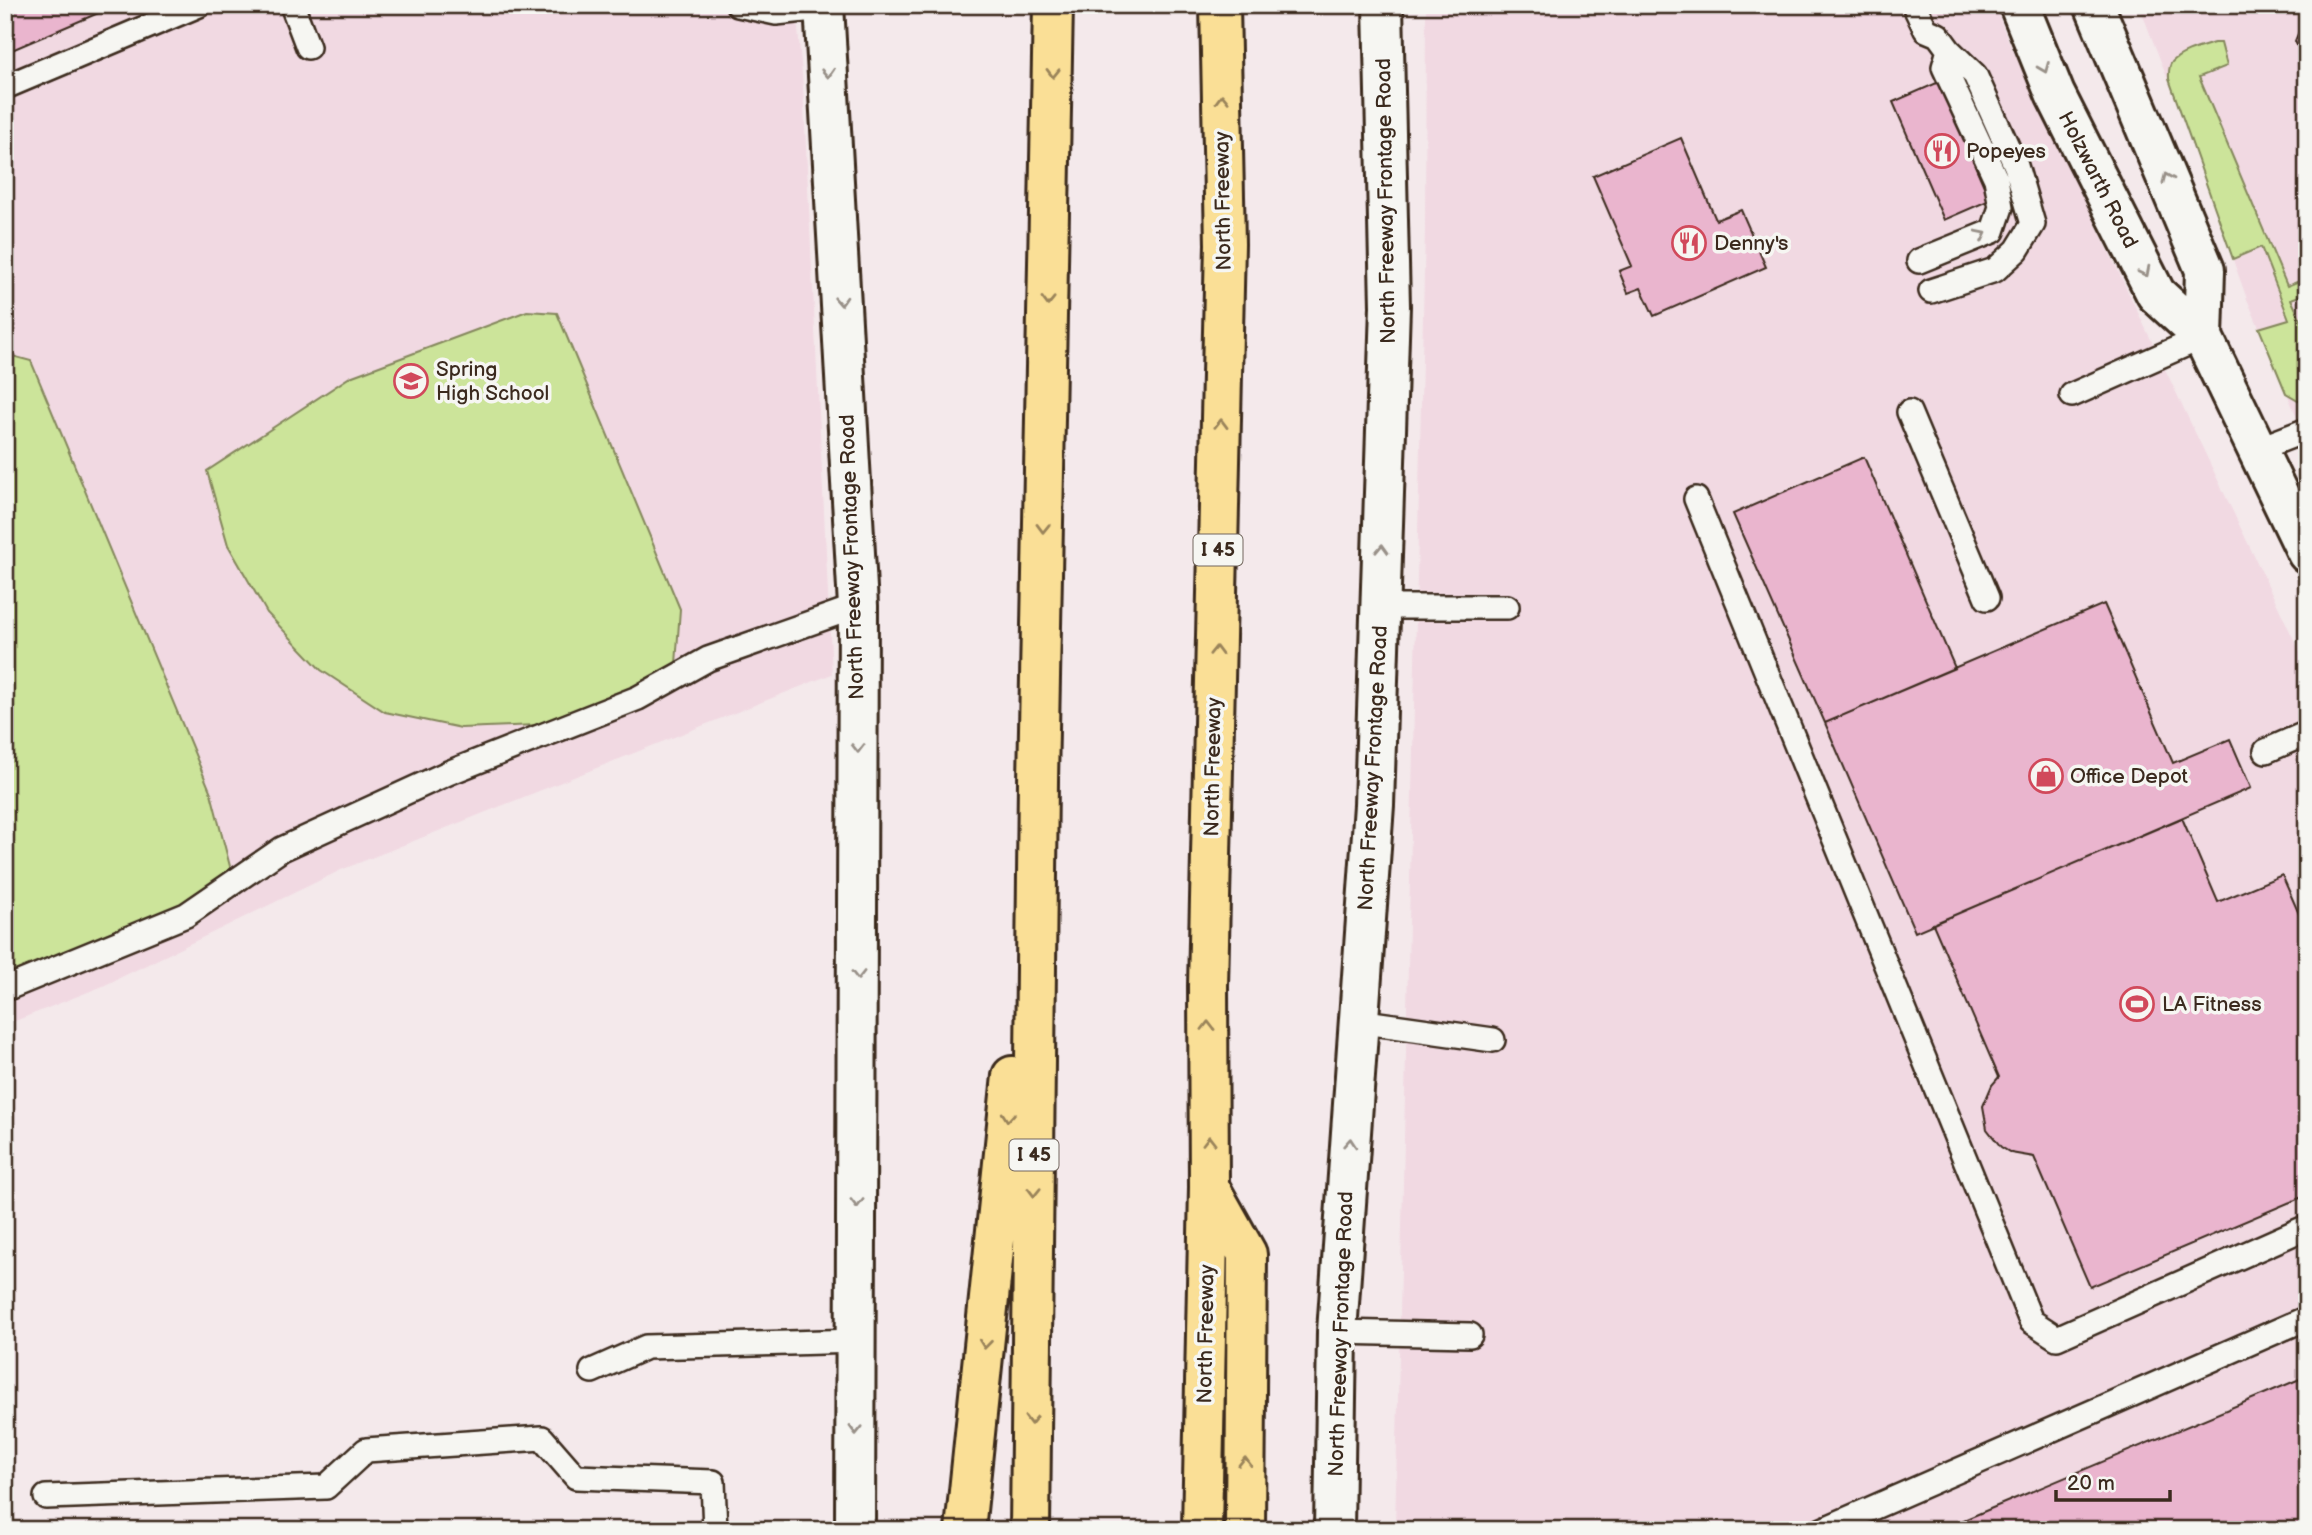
<svg xmlns="http://www.w3.org/2000/svg" width="2312" height="1535" viewBox="0 0 2312 1535" font-family="'Balsamiq Sans',sans-serif">
  <style>
    .built { fill: #f1d9e2 }
    .green { fill: #cce49a; stroke: #84875c; stroke-width: 2 }
    .building { fill: #eab5ce; stroke: #3b2a1e; stroke-width: 2 }
    .lines { fill: none; stroke-linecap: round; stroke-linejoin: round }
    .service-casing { stroke: #3b2a1e; stroke-width: 28 }
    .secondary-casing { stroke: #3b2a1e; stroke-width: 44 }
    .motorway-casing { stroke: #3b2a1e; stroke-width: 44 }
    .service { stroke: #f6f6f2; stroke-width: 23 }
    .secondary { stroke: #f6f6f2; stroke-width: 38 }
    .motorway { stroke: #fadf96; stroke-width: 38 }
    .oneway { stroke: #989088 }
    .oneway2 { stroke: #9a845a }
    .labels { text-anchor: middle; dominant-baseline: central; stroke-width: 7; stroke-linejoin: round; paint-order: stroke }
    .shield { fill: #f6f6f2; stroke: #73675e; stroke-width: 2 }
    .shield-label { font-size: 19px; font-weight: bold; fill: #3b2a1e }
    .poi-label { font-size: 21px; fill: #3b2a1e; stroke: #f6f6f2; text-anchor: start }
    .street-label { font-size: 21px; fill: #3b2a1e; stroke: #f6f6f2 }
  </style>
  <rect width="100%" height="100%" fill="#f4e9eb"/>
  <filter id="ink" filterUnits="userSpaceOnUse"><feTurbulence type="fractalNoise" baseFrequency=".0143" numOctaves="2"/><feDisplacementMap in="SourceGraphic" scale="14" xChannelSelector="R" yChannelSelector="G"/><feConvolveMatrix kernelMatrix="1 2 1 2 8 2 1 2 1" color-interpolation-filters="sRGB"/></filter>
  <g filter="url(#ink)">
    <path class="built" d="M5,5H796L803,87L832,674L341,870L103,986L5,1025Z
      M1426,5H1994L2009,42L2307,667V1530H1395L1425,230Z
      M2139,5H2307V441L2247,299L2178,106Z"/>
    <path class="green" d="M2214,43H2221L2227,66L2199,77L2287,286L2307,278V293L2291,299L2307,333V401L2298,400L2286,393L2259,328L2289,319L2261,247L2233,259L2169,79C2169,73 2168,67 2172,62C2181,52 2201,47 2214,43Z
      M527,311L557,313L680,609L676,664L610,702L537,725L461,728L385,712L321,670L267,613L228,545L207,471L350,377Z
      M5,354L31,361L211,793L233,878L109,953L5,984Z"/>
    <path class="building" d="M5,5H117L5,53Z
      M2307,13V68L2295,41Z
      M1939,82L1990,200L1944,220L1893,102Z
      M1681,138L1716,220L1741,210L1766,267L1654,316L1641,288L1628,293L1619,271L1632,266L1593,176Z
      M1864,457L1955,668L1825,723L1733,514Z
      M2104,604L2173,763L2230,739L2251,788L1915,932L1825,723Z
      M2182,818L2218,902L2282,875L2307,932V1195L2090,1287L2034,1157L2011,1153L2001,1147L1987,1129L1983,1106L1992,1085L1999,1077L1933,924Z
      M2307,1376V1530H1940Z"/>
    <g class="lines">
      <g class="service-casing">
        <path id="service" d="M292,5L308,47
          M738,5L776,13L824,8
          M1914,5L1926,30L1938,35L1949,50L1975,75L2016,166L2033,224L2017,250L1995,270L1931,291
          M5,87L199,5
          M1919,261L1993,231L2001,207L1996,179L1944,67L1949,50
          M2072,395L2203,337
          M1909,412L1987,598
          M2258,449L2307,430
          M1696,499L2031,1321L2057,1338L2307,1227
          M1380,607H1507
          M2266,751L2307,733
          M5,989L186,915L282,849L448,773L638,698L708,659L858,606
          M1358,1021L1493,1040
          M1337,1332L1470,1335
          M592,1371L646,1347L857,1341
          M46,1497L326,1487L366,1450L542,1438L576,1477L713,1482L715,1530
          M1822,1530L2307,1318"/>
      </g>
      <g class="secondary-casing">
        <path id="secondary" d="M824,5L858,606L855,1530
          M2019,5L2055,94L2156,294L2203,337L2307,553
          M2094,5L2205,270L2203,337
          M1334,1530L1337,1332L1374,805L1390,306L1383,5"/>
      </g>
      <g class="motorway-casing">
        <path id="motorway" d="M1210,1188L1247,1254L1245,1530
          M965,1530L1012,1076
          M1030,1530L1038,781L1053,5
          M1202,1530L1209,1187L1208,986L1225,244L1220,5"/>
      </g>
      <use href="#service" class="service"/>
      <use href="#secondary" class="secondary"/>
      <use href="#motorway" class="motorway"/>
    </g>
    <defs><path id="oneway-chevron" d="M-2-3.5L2.5 0L-2 3.5" fill="none" stroke-width="1.6" stroke-linecap="round" stroke-linejoin="round" transform="scale(1.75)"/></defs>
    <g class="oneway">
      <use href="#oneway-chevron" transform="translate(2044 68) rotate(68)"/>
      <use href="#oneway-chevron" transform="translate(828 73) rotate(87)"/>
      <use href="#oneway-chevron" transform="translate(2167 178) rotate(-113)"/>
      <use href="#oneway-chevron" transform="translate(1982 235) rotate(-26)"/>
      <use href="#oneway-chevron" transform="translate(2145 272) rotate(63)"/>
      <use href="#oneway-chevron" transform="translate(841 301) rotate(87)"/>
      <use href="#oneway-chevron" transform="translate(1382 549) rotate(-88)"/>
      <use href="#oneway-chevron" transform="translate(858 748) rotate(90)"/>
      <use href="#oneway-chevron" transform="translate(858 975) rotate(90)"/>
      <use href="#oneway-chevron" transform="translate(1350 1143) rotate(-86)"/>
      <use href="#oneway-chevron" transform="translate(857 1203) rotate(90)"/>
      <use href="#oneway-chevron" transform="translate(856 1430) rotate(91)"/>
    </g>
    <g class="oneway2">
      <use href="#oneway-chevron" transform="translate(1053 73) rotate(91)"/>
      <use href="#oneway-chevron" transform="translate(1222 99) rotate(-91)"/>
      <use href="#oneway-chevron" transform="translate(1048 301) rotate(91)"/>
      <use href="#oneway-chevron" transform="translate(1221 424) rotate(-89)"/>
      <use href="#oneway-chevron" transform="translate(1043 528) rotate(91)"/>
      <use href="#oneway-chevron" transform="translate(1216 651) rotate(-89)"/>
      <use href="#oneway-chevron" transform="translate(1208 1026) rotate(-90)"/>
      <use href="#oneway-chevron" transform="translate(1008 1117) rotate(95)"/>
      <use href="#oneway-chevron" transform="translate(1209 1141) rotate(-90)"/>
      <use href="#oneway-chevron" transform="translate(1034 1192) rotate(91)"/>
      <use href="#oneway-chevron" transform="translate(985 1344) rotate(96)"/>
      <use href="#oneway-chevron" transform="translate(1031 1420) rotate(91)"/>
      <use href="#oneway-chevron" transform="translate(1245 1462) rotate(-89)"/>
    </g>
  </g>
  <defs>
    <g id="restaurant-ring" transform="scale(1.75)"><circle r="9.5" fill="#f6f6f2" stroke="#d1495b" stroke-width="1.5"/><path d="M-5-6h1v4h1v-4h1v4h1v-4h1v5L-1.5 .5V6h-2V.5L-5-1ZM5-6V6H3V1.5H1.5Q1.5-4 5-6Z" fill="#d1495b"/></g>
    <g id="school-ring" transform="scale(1.75)"><circle r="9.5" fill="#f6f6f2" stroke="#d1495b" stroke-width="1.5"/><path d="M0-5L7-2L0 1L-7-2ZM-4 1L0 2.5L4 1V4Q0 6-4 4Z" fill="#d1495b"/></g>
    <g id="shop-ring" transform="scale(1.75)"><circle r="9.5" fill="#f6f6f2" stroke="#d1495b" stroke-width="1.5"/><path d="M-5-2.5h2.3a2.7 3.5 0 0 1 5.4 0H5L5.5 6h-11ZM-1.5-2.5h3a1.5 2.3 0 0 0-3 0Z" fill="#d1495b"/></g>
    <g id="stadium-ring" transform="scale(1.75)"><circle r="9.5" fill="#f6f6f2" stroke="#d1495b" stroke-width="1.5"/><path d="M0-5a6.5 5 0 1 0 0 10a6.5 5 0 1 0 0-10ZM-3.5-1.8h7v3.6h-7Z" fill="#d1495b"/></g>
  </defs>
  <g fill-rule="evenodd">
    <use href="#restaurant-ring" x="1942" y="151"/>
    <use href="#restaurant-ring" x="1689" y="243"/>
    <use href="#school-ring" x="411" y="381"/>
    <use href="#shop-ring" x="2046" y="776"/>
    <use href="#stadium-ring" x="2137" y="1004"/>
  </g>
  <g class="labels">
    <g class="shield">
      <rect x="1193.5" y="534.5" width="49" height="31" rx="5"/>
      <rect x="1009.5" y="1139.5" width="49" height="31" rx="5"/>
    </g>
    <g class="shield-label">
      <text x="1218" y="550">I 45</text>
      <text x="1034" y="1155">I 45</text>
    </g>
    <g class="poi-label">
      <text x="1966" y="151">Popeyes</text>
      <text x="1714" y="243">Denny's</text>
      <text x="436" y="369">Spring<tspan x="436" dy="24">High School</tspan></text>
      <text x="2070" y="776">Office Depot</text>
      <text x="2162" y="1004">LA Fitness</text>
    </g>
    <g class="street-label">
      <text transform="translate(2098 180) rotate(63)">Holzwarth Road</text>
      <text transform="translate(1223 201) rotate(-91)">North Freeway</text>
      <text transform="translate(1386 201) rotate(-91)">North Freeway Frontage Road</text>
      <text transform="translate(852 557) rotate(-92)">North Freeway Frontage Road</text>
      <text transform="translate(1213 767) rotate(-89)">North Freeway</text>
      <text transform="translate(1373 768) rotate(-87)">North Freeway Frontage Road</text>
      <text transform="translate(1206 1334) rotate(-89)">North Freeway</text>
      <text transform="translate(1341 1334) rotate(-88)">North Freeway Frontage Road</text>
    </g>
  </g>
  <rect width="2312" height="1535" fill="none" stroke="#f6f6f2" stroke-width="28"/>
  <rect x="14" y="14" width="2284" height="1507" fill="none" stroke="#3b2a1e" stroke-width="2.5" filter="url(#ink)"/>
  <path d="M2056 1490v10h114v-10" fill="none" stroke="#3b2a1e" stroke-width="3.5"/>
  <text x="2067" y="1490" font-size="21" fill="#3b2a1e" stroke="#f6f6f2" stroke-width="5" paint-order="stroke">20 m</text>
</svg>
